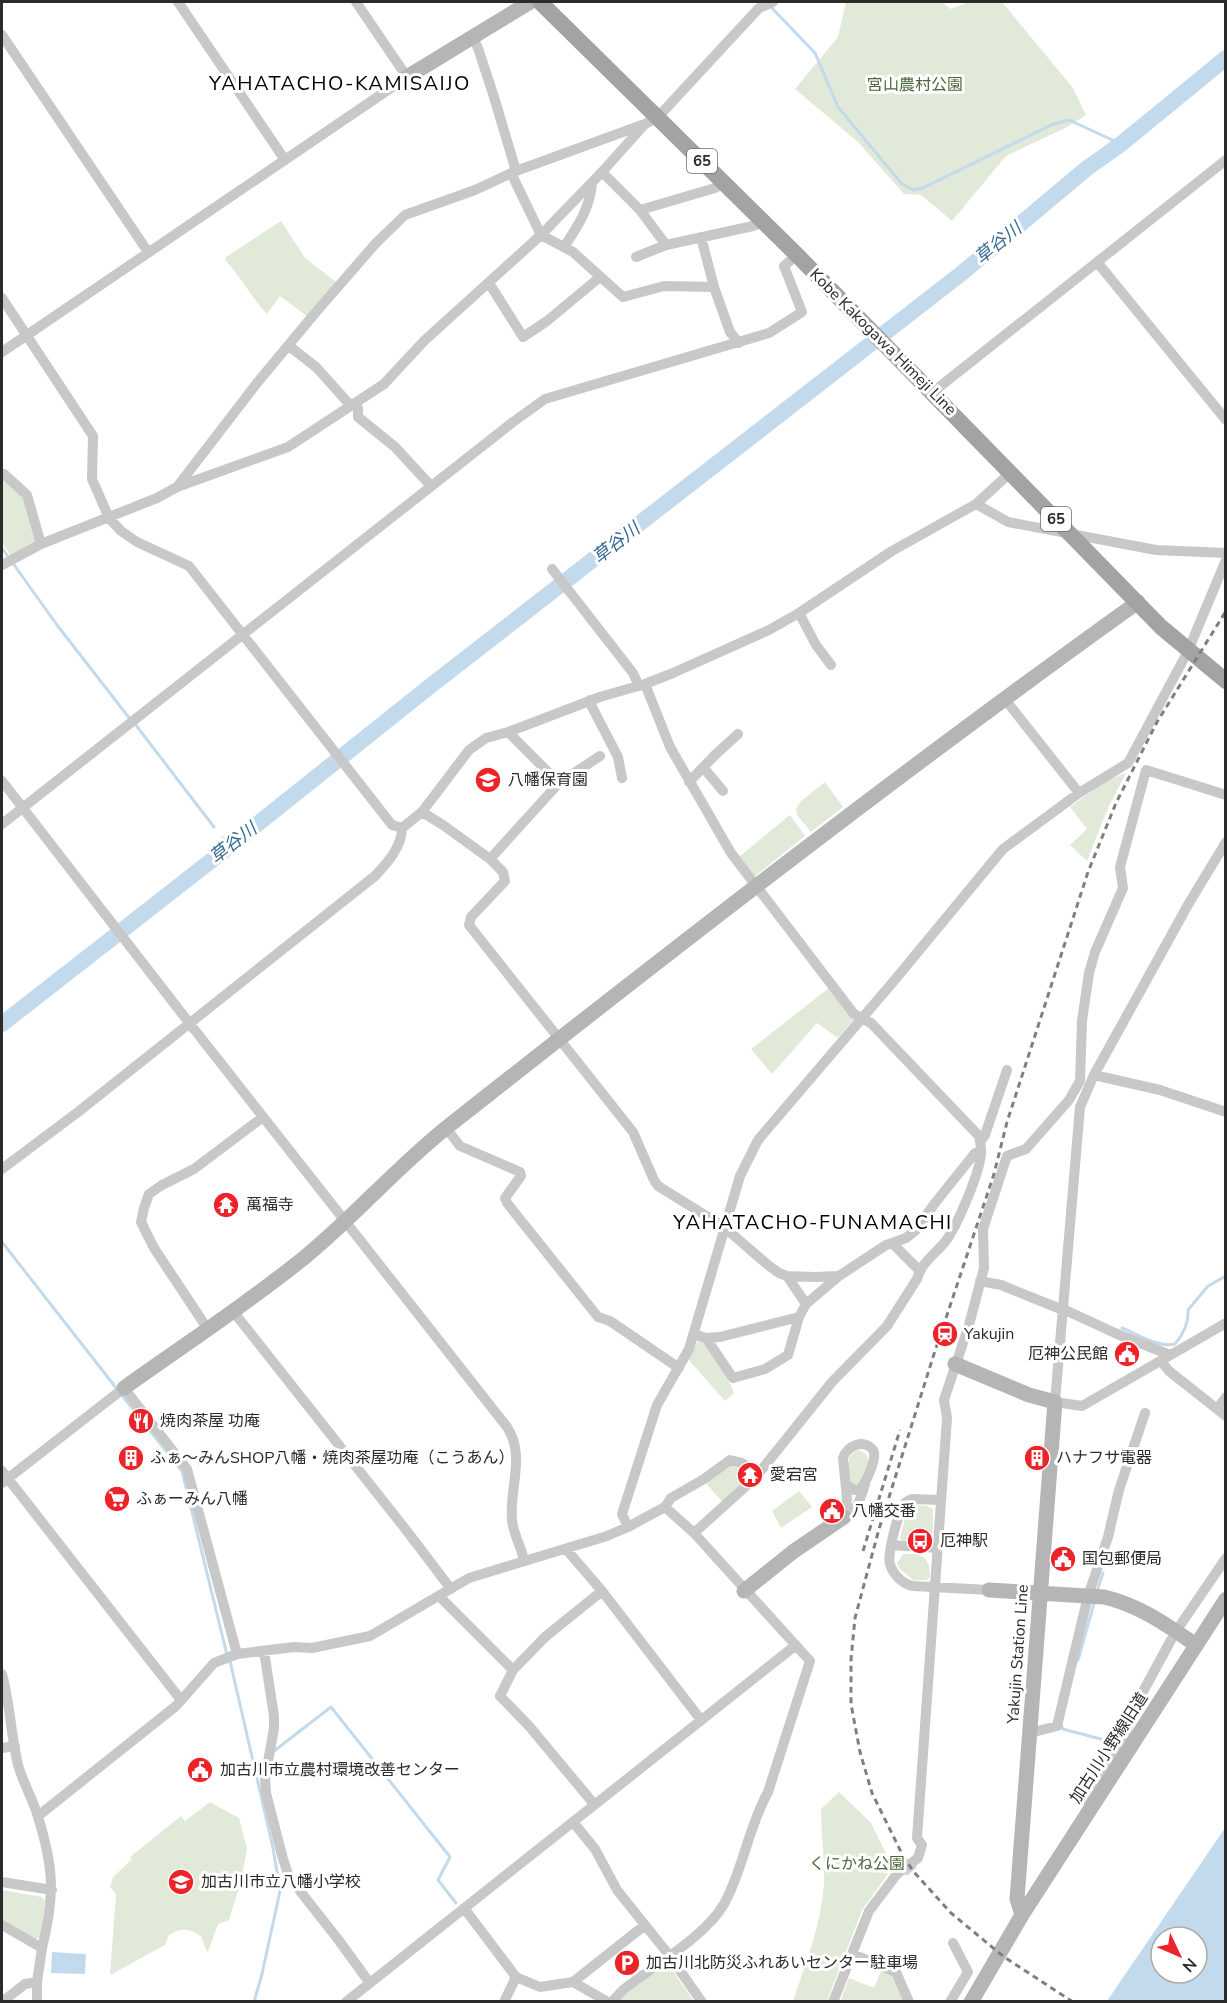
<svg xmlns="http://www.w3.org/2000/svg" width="1227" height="2003" viewBox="0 0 1227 2003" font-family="'Nunito Sans','Noto Sans JP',sans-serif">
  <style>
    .green { fill: #e1ead8 }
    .water { fill: #c2daec; fill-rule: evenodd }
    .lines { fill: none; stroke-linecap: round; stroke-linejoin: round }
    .stream { stroke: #c2daec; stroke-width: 3 }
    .river { stroke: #c2daec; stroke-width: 16 }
    .street { stroke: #c8c8c8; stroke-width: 10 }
    .secondary { stroke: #b5b5b5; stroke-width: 15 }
    .primary { stroke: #a3a3a3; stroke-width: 16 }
    .rail { stroke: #808080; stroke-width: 3; stroke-dasharray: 6 4.5; stroke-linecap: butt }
    .labels { text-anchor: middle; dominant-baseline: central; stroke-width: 6; stroke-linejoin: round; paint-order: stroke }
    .shield { fill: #fff; stroke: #6b6b6b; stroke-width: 1.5 }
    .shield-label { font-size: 15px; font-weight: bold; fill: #2b2b2b }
    .park-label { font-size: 16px; fill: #4c6838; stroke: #fff }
    .street-label { font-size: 16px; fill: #2b2b2b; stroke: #fff }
    .poi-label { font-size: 16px; fill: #2b2b2b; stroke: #fff; text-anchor: start }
    .water-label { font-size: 18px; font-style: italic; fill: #376990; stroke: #fff }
    .quarter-label { font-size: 20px; letter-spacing: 1.5px; fill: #000; stroke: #fff }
  </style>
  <rect width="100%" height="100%" fill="#fff"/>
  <path class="green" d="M846,2H941L951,9L969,2H1002L1073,88L1086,115L1067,127L1006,156L952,221L921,195L904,194L858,142L795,89L838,37Z
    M281,221L305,258L336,282L308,317L280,296L267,314C251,297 241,277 225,260L226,257Z
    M2,476L25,497L36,543L11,556L2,542Z
    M1126,773L1107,810L1087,861L1070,845L1087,829L1070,807L1106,781Z
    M825,782L843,807L811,832L797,815L796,809L800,802Z
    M790,815L805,836L754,877L739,857Z
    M829,988L853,1020L838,1038L817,1023L772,1074L751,1049Z
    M698,1341H702L725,1372L734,1393L725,1401L688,1359Z
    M858,1450L865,1453L869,1461L859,1486L851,1484C849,1470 843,1457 858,1450Z
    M727,1465L750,1469L745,1474L749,1478L723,1503L705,1482Z
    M799,1491L812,1507L781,1528L772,1511Z
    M911,1505L927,1506L933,1509V1532L927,1541L901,1540L900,1538L907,1511Z
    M903,1554H917L925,1558L929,1566L930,1577L927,1580H913L899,1568L897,1563Z
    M839,1792L871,1823L893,1867L862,1910L827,2001H793C806,1963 821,1925 824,1884C825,1859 821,1834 821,1809Z
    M210,1802L239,1818L247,1849L241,1881L229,1920L218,1924L208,1952L206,1950L201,1936C189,1928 181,1928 169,1935L165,1945L110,1975L116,1894L110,1887L113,1877L132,1859L130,1857L181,1816L185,1821Z
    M2,1890L42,1897L45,1901L40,1937L34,1940L2,1921Z
    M666,1961L694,2001L617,2002Z
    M882,1969L893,1975L904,2002H840L849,1978L874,1988Z"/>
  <path class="water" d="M1225,1828V2001H1107ZM1161,1937H1197V1973H1161Z
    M52,1952L86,1954L85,1974L51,1973Z"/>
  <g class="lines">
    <path class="stream" d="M771,7L815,53L838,107L901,183L913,190L923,188L1051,125L1069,120L1121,144
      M2,548L57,625L130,719
      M135,724L214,827
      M223,838L230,846
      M2,1242L117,1389
      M1122,1328C1137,1334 1158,1348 1175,1344C1183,1335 1189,1322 1188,1310L1208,1286L1226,1276
      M121,1394L182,1471L227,1655
      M1097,1591L1103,1573
      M1078,1660L1095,1600
      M230,1661L273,1848L280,1891L262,1974L254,2002
      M1061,1725L1063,1729L1112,1742
      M274,1751L331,1707L450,1857L438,1880L456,1903
      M907,1874L915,1867"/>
    <path class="river" d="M2,1024L230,846L429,687L962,273L1086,169L1121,144L1226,58"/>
    <path class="street" d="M178,2L285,160
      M2,35L148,252
      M472,36L478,48L494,97L516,171
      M602,172L640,210L666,245
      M511,173L541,235L573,252L623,297L664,286L714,287L730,332L739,343
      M640,210L715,188L723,182
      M701,237L714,287
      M564,247C578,226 590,208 592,183
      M636,257L666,245L753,226L764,222
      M1097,262L1226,420
      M489,283L523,337L547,321L600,277
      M2,298L93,436L92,479L109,518L121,531L137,542L189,566L392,825L402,828
      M289,346L316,367L351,406
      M2,352L407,77L356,2
      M933,392L1226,160
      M355,403L358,408V417L395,447L431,486
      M4,474L27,495L41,544
      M177,487L257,383L316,312L376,243L405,215L475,190L516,171L642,125
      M976,504L1010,473
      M2,565L41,544L157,498L177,487L288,447L384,384L424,341L541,235L602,172L645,124L658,117L759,8L773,2
      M552,569L633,673L639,686
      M799,613L816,645L831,665
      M645,684L670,747L731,853L854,1014L871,1023L979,1136C980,1141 981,1146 981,1150C982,1169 957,1226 945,1242C935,1254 921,1263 917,1279L887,1326L832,1382L755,1478L694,1533
      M1004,698L1079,793
      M590,700L591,705L618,757L622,778
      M508,732L559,783
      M703,767L723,791
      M2,781L190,1024L507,1427C526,1456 509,1488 512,1520C513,1533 521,1547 524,1560
      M689,782L715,755L738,734
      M422,812L443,825L490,859L503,872L505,881L471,917L469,925L633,1132L654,1180L658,1186L724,1227L768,1265L779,1273L787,1276L815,1277L839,1276L886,1245L892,1243L919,1270
      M2,824L513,422L545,399L769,333L802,312L784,266L797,255
      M1226,842L1189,903L1094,1075L1080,1107L1055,1402L1082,1406L1226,1323
      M490,859L559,783L600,756
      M1094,1075L1160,1090L1226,1112
      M446,1128L460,1146L520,1172L521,1176L505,1198L507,1203L598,1317L610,1321L679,1368
      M980,1142L985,1135L1007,1070
      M2,1169L78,1112L375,876C387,863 402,847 402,828L422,812L469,750L486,738L508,732L600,697L645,684L673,673L769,630L799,613L892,551L976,504L1008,522L1156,550L1226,553
      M892,1243L906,1238L916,1230L935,1203L975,1153H981
      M787,1276L806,1304
      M980,1281L1001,1285L1063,1310
      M1063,1309L1115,1333L1170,1355
      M232,1310L403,1526L451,1589
      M207,1328L154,1248L141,1222L144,1208L149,1194L162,1185L194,1169L263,1117
      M694,1334L706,1338L733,1378L765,1369L788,1355L799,1317L806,1304L839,1276
      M706,1338L720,1337L799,1317
      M1161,1361L1169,1371L1226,1416
      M1217,1409L1226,1397
      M2,1471L181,1700
      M2,1483L124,1388L187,1469L237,1654
      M940,1500L912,1499C908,1501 906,1501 904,1504C898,1514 887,1553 890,1564C893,1575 903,1584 913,1586L989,1590
      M844,1517L847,1499L843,1458C847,1446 864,1438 873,1450C878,1458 865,1485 859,1490H854L847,1485
      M844,1517C858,1509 861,1498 865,1484
      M628,1527L665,1507L671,1498L704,1479L730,1460L742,1463L758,1475
      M891,1545L938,1548
      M566,1549L602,1591L701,1720
      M439,1596L513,1670L500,1696L529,1726L594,1804
      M1181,1624L1226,1558
      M264,1651L274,1716V1728L265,1779L266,1793L283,1859L289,1877L337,1938L369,1982
      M513,1670L545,1637L602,1591
      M2,1674C10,1704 11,1735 18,1765C23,1783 33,1799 38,1817C54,1868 55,1896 42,1948
      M1030,1733L1057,1726L1088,1596L1108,1537L1119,1490L1145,1413
      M2,1748L15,1746
      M1088,1802L1126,1731L1139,1699L1171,1640
      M38,1816L176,1706L214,1663L237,1654L294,1647L312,1648L370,1636L469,1578L607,1536L628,1527L622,1514L657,1405L689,1349L740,1176L758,1140L893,982L1003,849L1079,793L1128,763L1188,651L1226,560
      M573,1822L595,1849L617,1890L669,1955L702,2002
      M2,1882L52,1890
      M464,1908L516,1977L540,1987L573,1982L645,1925
      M2,1925L42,1948L37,1982V2002
      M852,1954L896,1972L909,2002
      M573,1982L608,2002
      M2,2002L25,1984L37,1982
      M346,2002L796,1645
      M504,2002L516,1977
      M612,2002L623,1990C653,1966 706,1936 724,1904C743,1870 748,1828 768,1792L810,1661L694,1533L665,1507
      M833,2002L869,1911L897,1874L918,1858L922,1845L917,1838L947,1418L944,1400L969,1325L984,1268L983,1229L1007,1156L1026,1149L1069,1100L1080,1081L1082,1021L1089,973L1095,952L1123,888L1120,867L1146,770L1226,795
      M950,2002L968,1972L953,1943"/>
    <path class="secondary" d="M407,77L530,2
      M955,1364L1029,1395L1055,1402L1017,1899L1022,1915
      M124,1388C184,1345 247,1304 305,1257C354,1217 396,1168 446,1128C673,949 902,771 1138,602
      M989,1590L1104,1597C1139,1605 1167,1625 1196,1645
      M744,1591L794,1551L844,1517
      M971,2002L1022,1915L1226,1599"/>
    <path class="primary" d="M540,2L797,255L1161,627L1226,681"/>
    <path class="rail" d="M863,1551L900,1430
      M1073,2002L1004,1957L951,1913L913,1871L903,1856L872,1793L860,1752L851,1704V1659L855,1618L879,1529L934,1354L994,1174L1007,1122L1088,872L1116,803L1157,722L1226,611"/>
  </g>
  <defs>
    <g id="school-disc" transform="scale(1.35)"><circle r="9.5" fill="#ec242a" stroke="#fff"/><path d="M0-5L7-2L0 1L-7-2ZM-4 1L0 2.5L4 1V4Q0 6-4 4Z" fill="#fff"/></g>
    <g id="temple-disc" transform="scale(1.35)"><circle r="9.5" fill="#ec242a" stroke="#fff"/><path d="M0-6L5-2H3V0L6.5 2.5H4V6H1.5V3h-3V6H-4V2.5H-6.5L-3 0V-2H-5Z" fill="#fff"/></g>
    <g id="station-disc" transform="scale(1.35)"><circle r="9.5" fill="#ec242a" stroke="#fff"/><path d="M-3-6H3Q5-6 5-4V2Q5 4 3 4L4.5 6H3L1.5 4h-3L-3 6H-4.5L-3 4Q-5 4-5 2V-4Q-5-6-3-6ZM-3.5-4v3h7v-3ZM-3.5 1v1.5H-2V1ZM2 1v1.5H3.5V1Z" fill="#fff"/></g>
    <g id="civic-disc" transform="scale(1.35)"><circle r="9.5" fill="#ec242a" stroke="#fff"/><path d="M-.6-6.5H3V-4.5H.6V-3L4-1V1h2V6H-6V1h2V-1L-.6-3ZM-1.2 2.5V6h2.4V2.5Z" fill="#fff"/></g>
    <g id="restaurant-disc" transform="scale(1.35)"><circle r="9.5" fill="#ec242a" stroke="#fff"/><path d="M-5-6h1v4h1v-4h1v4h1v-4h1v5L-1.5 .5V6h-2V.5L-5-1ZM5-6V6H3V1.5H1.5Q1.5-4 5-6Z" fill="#fff"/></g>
    <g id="building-disc" transform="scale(1.35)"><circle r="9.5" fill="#ec242a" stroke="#fff"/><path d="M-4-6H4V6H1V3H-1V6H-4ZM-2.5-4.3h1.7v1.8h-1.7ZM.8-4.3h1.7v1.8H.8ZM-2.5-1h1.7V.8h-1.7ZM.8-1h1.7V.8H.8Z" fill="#fff"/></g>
    <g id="supermarket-disc" transform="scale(1.35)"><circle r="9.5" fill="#ec242a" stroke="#fff"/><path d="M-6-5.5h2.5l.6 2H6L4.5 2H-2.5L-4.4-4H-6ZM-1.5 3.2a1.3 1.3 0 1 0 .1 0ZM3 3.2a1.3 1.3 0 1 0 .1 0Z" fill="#fff"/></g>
    <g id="bus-disc" transform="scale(1.35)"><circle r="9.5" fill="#ec242a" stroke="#fff"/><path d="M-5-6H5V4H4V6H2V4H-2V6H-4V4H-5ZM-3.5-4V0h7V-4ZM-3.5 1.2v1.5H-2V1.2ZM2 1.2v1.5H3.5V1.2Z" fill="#fff"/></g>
    <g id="parking-disc" transform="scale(1.35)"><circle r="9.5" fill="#ec242a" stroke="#fff"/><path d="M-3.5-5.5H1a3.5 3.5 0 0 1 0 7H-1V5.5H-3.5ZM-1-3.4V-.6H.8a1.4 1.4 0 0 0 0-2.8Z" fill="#fff"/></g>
  </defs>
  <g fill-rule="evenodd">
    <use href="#school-disc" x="488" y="780"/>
    <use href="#temple-disc" x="226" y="1205"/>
    <use href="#station-disc" x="945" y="1334"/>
    <use href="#civic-disc" x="1127" y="1354"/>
    <use href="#restaurant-disc" x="141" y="1421"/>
    <use href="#building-disc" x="131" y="1458"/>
    <use href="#building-disc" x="1037" y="1458"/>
    <use href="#temple-disc" x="750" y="1475"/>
    <use href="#supermarket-disc" x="117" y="1499"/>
    <use href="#civic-disc" x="832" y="1511"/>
    <use href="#bus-disc" x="920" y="1541"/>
    <use href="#civic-disc" x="1063" y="1559"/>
    <use href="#civic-disc" x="200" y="1770"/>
    <use href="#school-disc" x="181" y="1882"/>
    <use href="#parking-disc" x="627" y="1963"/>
  </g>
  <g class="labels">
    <g class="shield">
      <rect x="687" y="149" width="30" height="24" rx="4.5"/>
      <rect x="1041" y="507" width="30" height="24" rx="4.5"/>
    </g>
    <g class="shield-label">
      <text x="702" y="161">65</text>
      <text x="1056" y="519">65</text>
    </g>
    <g class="park-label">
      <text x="915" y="85">宮山農村公園</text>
      <text x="857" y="1864">くにかね公園</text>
    </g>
    <g class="street-label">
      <text transform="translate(883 342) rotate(45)">Kobe Kakogawa Himeji Line</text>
      <text transform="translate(1018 1654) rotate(-86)">Yakujin Station Line</text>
      <text transform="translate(1109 1748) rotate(-57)">加古川小野線旧道</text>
    </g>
    <g class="poi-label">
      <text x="508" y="780">八幡保育園</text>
      <text x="246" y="1205">萬福寺</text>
      <text x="964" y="1334">Yakujin</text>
      <text x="1108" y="1354" text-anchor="end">厄神公民館</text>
      <text x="160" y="1421">焼肉茶屋 功庵</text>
      <text x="150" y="1458">ふぁ～みんSHOP八幡・焼肉茶屋功庵（こうあん）</text>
      <text x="1056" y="1458">ハナフサ電器</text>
      <text x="770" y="1475">愛宕宮</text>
      <text x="136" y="1499">ふぁーみん八幡</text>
      <text x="852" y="1511">八幡交番</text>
      <text x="940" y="1541">厄神駅</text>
      <text x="1082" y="1559">国包郵便局</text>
      <text x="220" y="1770">加古川市立農村環境改善センター</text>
      <text x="201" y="1882">加古川市立八幡小学校</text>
      <text x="646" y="1963">加古川北防災ふれあいセンター駐車場</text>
    </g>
    <g class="water-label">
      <text transform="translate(998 243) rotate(-39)">草谷川</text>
      <text transform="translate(616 543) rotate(-38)">草谷川</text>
      <text transform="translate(233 843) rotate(-38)">草谷川</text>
    </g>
    <g class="quarter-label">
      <text x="340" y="83">YAHATACHO-KAMISAIJO</text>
      <text x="813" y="1222">YAHATACHO-FUNAMACHI</text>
    </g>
  </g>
  <rect width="1227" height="2003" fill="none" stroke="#2b2b2b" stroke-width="6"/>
  <g transform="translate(1179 1955) rotate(134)"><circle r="28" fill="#ffffff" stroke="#aaaaaa" stroke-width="1.5"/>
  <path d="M0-4.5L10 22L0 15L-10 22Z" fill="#ec242a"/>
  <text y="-9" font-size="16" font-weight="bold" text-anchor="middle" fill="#2b2b2b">N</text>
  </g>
</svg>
